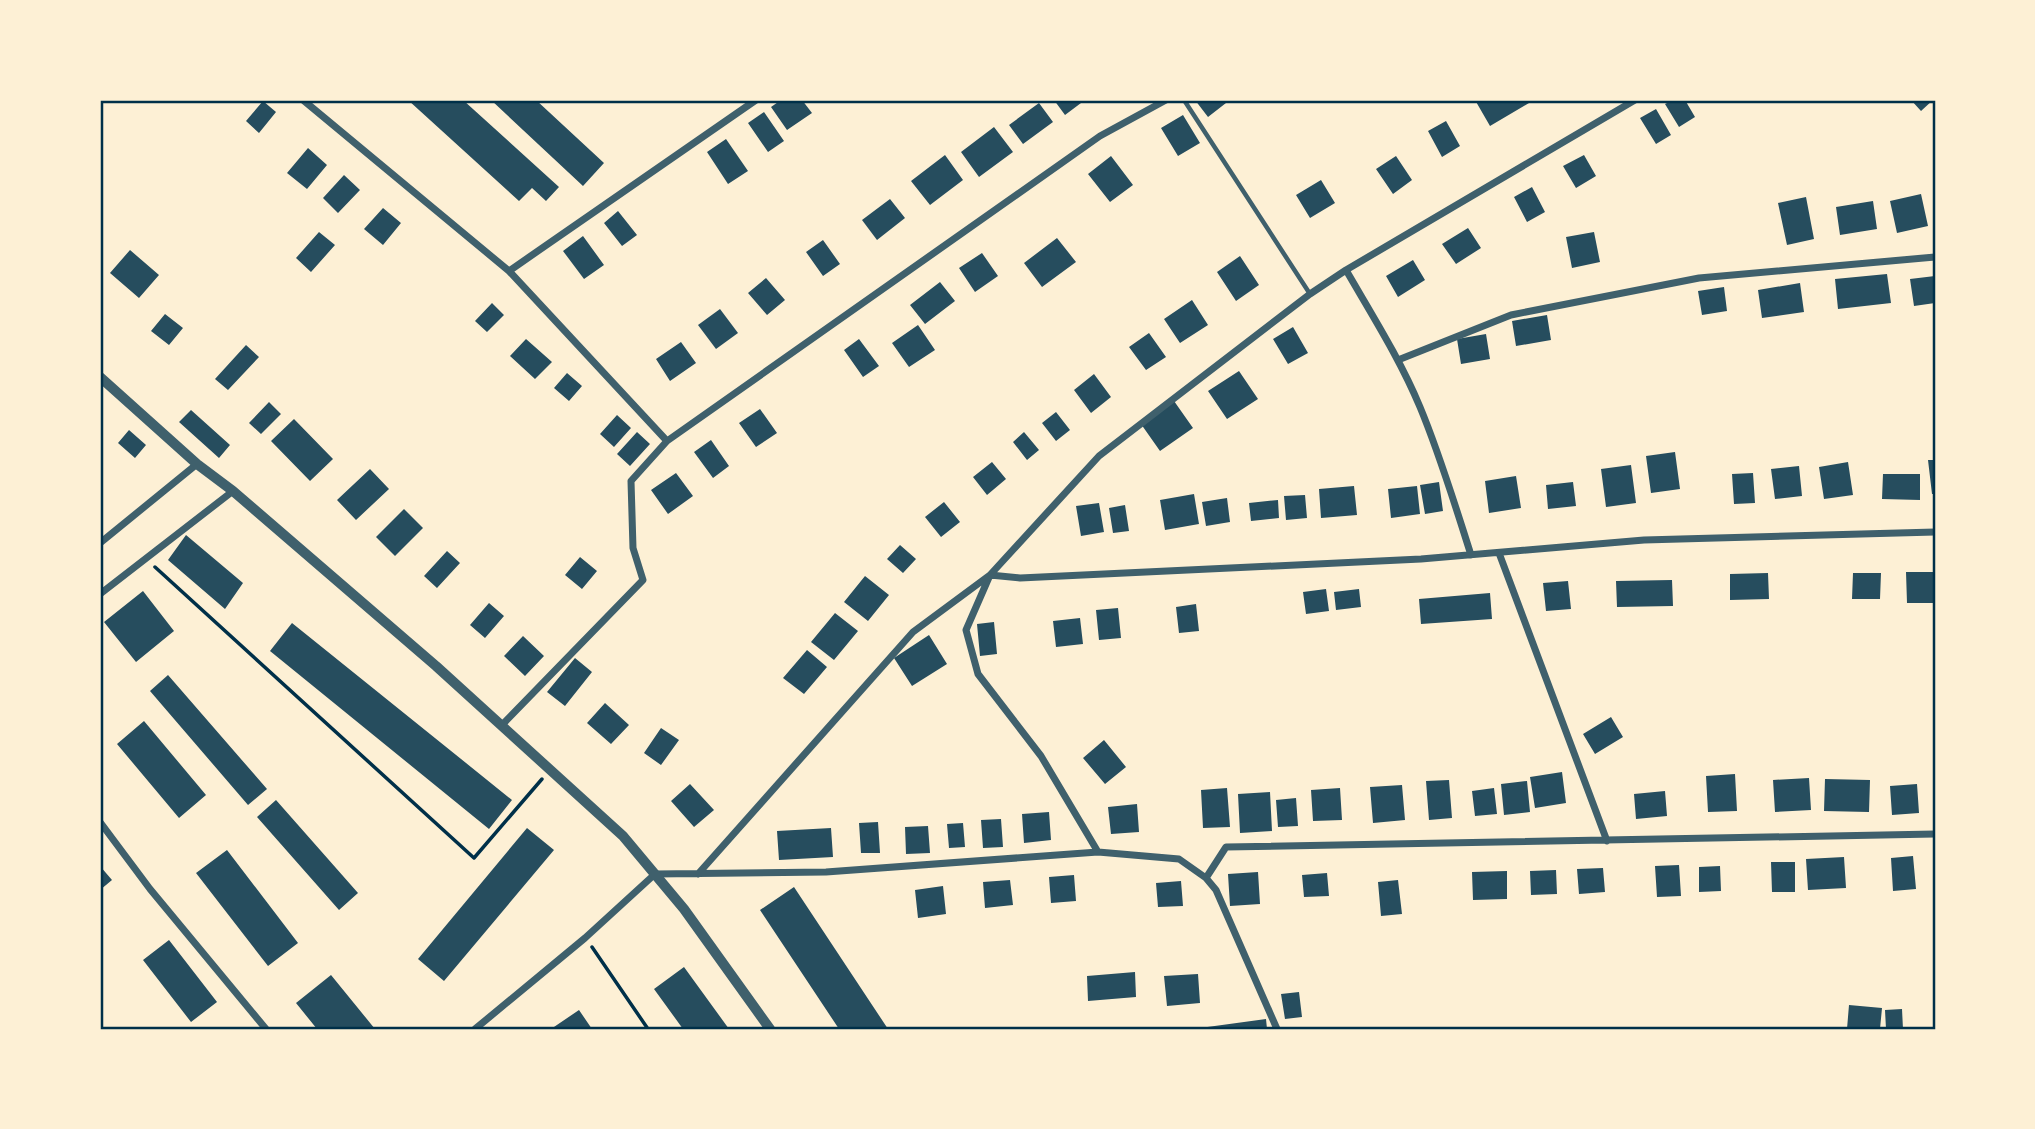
<svg xmlns="http://www.w3.org/2000/svg" width="2035" height="1129" viewBox="0 0 2035 1129" font-family="'Fira Sans Condensed',sans-serif">
  <style>
    .building { fill: #264d5e }
    .lines { fill: none; stroke-linecap: round; stroke-linejoin: round }
    .path { stroke: #003049; stroke-width: 3.5 }
    .service { stroke: #3f606c; stroke-width: 4.5 }
    .minor { stroke: #3f606c; stroke-width: 7 }
    .tertiary { stroke: #3f606c; stroke-width: 10 }
    .neatline { fill: none; stroke: #003049; stroke-width: 2.5 }
  </style>
  <rect width="100%" height="100%" fill="#fdf0d5"/>
  <path class="building" d="M408,100H463L559,187L546,201L532,188L519,201Z
    M491,100H536L604,163L583,186Z
    M781,100H802L812,113L787,130L771,107Z
    M1054,100H1085L1065,115Z
    M1195,100H1224L1226,103L1208,117Z
    M1475,100H1534L1490,126Z
    M1673,100H1685L1695,117L1679,127L1665,104Z
    M1911,100H1933L1921,111Z
    M263,101L276,112L259,133L246,121Z
    M1039,103L1053,122L1023,144L1009,125Z
    M1656,109L1671,135L1656,144L1640,118Z
    M764,112L784,141L768,152L748,123Z
    M1183,115L1200,143L1178,156L1161,128Z
    M1446,121L1460,146L1442,157L1428,131Z
    M994,127L1013,152L979,177L961,152Z
    M726,139L748,171L728,184L707,152Z
    M308,148L327,165L307,189L287,173Z
    M945,155L963,180L930,205L911,181Z
    M1584,155L1596,176L1576,188L1563,166Z
    M1111,156L1133,185L1110,202L1088,174Z
    M1396,156L1412,180L1393,194L1376,169Z
    M344,175L360,190L338,213L323,198Z
    M1321,180L1335,203L1310,218L1296,195Z
    M1532,187L1545,212L1527,222L1514,197Z
    M1921,194L1928,226L1897,233L1890,201Z
    M1806,197L1814,239L1787,245L1778,203Z
    M890,199L905,218L877,240L862,220Z
    M1873,201L1877,229L1840,235L1836,207Z
    M383,208L401,223L383,245L364,229Z
    M618,211L637,235L622,246L604,223Z
    M1468,228L1481,248L1456,264L1442,244Z
    M319,232L335,245L311,272L296,258Z
    M1594,232L1600,262L1572,268L1566,237Z
    M583,236L604,265L584,279L563,251Z
    M1057,238L1076,262L1042,287L1024,263Z
    M823,240L840,264L823,276L806,252Z
    M130,250L159,275L139,298L110,273Z
    M982,253L998,276L975,292L959,268Z
    M1240,256L1259,285L1236,301L1217,272Z
    M1413,260L1425,280L1398,297L1386,276Z
    M1887,274L1891,303L1838,309L1835,279Z
    M1935,276V303L1914,306L1910,279Z
    M766,278L785,300L767,315L748,293Z
    M940,282L955,301L925,324L910,305Z
    M1800,283L1804,312L1762,318L1758,290Z
    M1724,287L1727,311L1702,315L1698,291Z
    M1192,300L1208,325L1180,343L1164,319Z
    M492,303L504,315L487,332L475,321Z
    M720,309L738,333L716,349L698,325Z
    M165,314L183,328L169,345L151,331Z
    M1547,315L1551,340L1516,346L1512,321Z
    M918,325L935,350L909,367L892,343Z
    M1293,327L1308,353L1288,364L1273,339Z
    M1149,333L1166,357L1146,370L1129,347Z
    M1486,334L1490,359L1461,364L1457,339Z
    M526,339L552,362L535,379L510,356Z
    M859,339L879,366L863,377L844,350Z
    M681,342L696,363L670,381L656,359Z
    M246,345L259,357L228,390L215,379Z
    M1239,371L1258,399L1227,419L1208,391Z
    M567,373L582,386L569,401L554,388Z
    M1094,374L1111,397L1091,413L1074,390Z
    M1174,401L1193,428L1160,451L1141,424Z
    M269,402L281,414L261,434L249,423Z
    M760,409L777,433L756,447L739,423Z
    M191,410L230,445L219,458L179,422Z
    M1056,412L1070,430L1056,441L1042,423Z
    M617,415L631,428L614,447L600,434Z
    M294,419L333,459L310,481L271,441Z
    M129,430L146,445L135,458L118,443Z
    M637,432L650,444L630,466L617,454Z
    M1024,432L1039,450L1027,460L1013,442Z
    M711,440L729,466L713,478L694,452Z
    M1675,452L1680,489L1651,493L1646,456Z
    M1928,460H1935V494H1932Z
    M992,462L1006,479L987,495L973,477Z
    M1848,462L1853,495L1824,499L1819,467Z
    M1631,465L1636,503L1606,507L1601,469Z
    M1799,466L1802,496L1775,499L1771,469Z
    M370,469L389,489L356,520L337,500Z
    M676,473L693,496L668,514L651,490Z
    M1753,473L1755,503L1734,504L1732,474Z
    M1883,474H1920V500L1882,499Z
    M1516,476L1521,508L1489,513L1485,481Z
    M1439,482L1443,511L1425,514L1420,485Z
    M1573,482L1576,506L1548,509L1546,485Z
    M1354,486L1357,515L1321,518L1319,489Z
    M1417,486L1420,514L1391,518L1388,489Z
    M1194,494L1199,524L1165,530L1160,500Z
    M1305,495L1307,518L1286,520L1284,496Z
    M1227,498L1230,522L1206,526L1202,502Z
    M1278,500L1279,518L1251,521L1249,503Z
    M944,502L960,522L941,537L925,517Z
    M1099,503L1104,532L1081,536L1076,506Z
    M1125,505L1129,531L1113,533L1109,508Z
    M404,509L423,528L395,556L376,537Z
    M186,535L243,583L225,609L168,560Z
    M900,545L916,559L903,573L887,559Z
    M447,551L460,563L437,588L424,576Z
    M580,557L597,571L582,589L565,575Z
    M1906,572H1935V603H1907Z
    M1768,573L1769,599L1730,600V574Z
    M1853,573H1881L1880,599H1852Z
    M865,576L889,595L868,621L844,602Z
    M1672,580L1673,606L1617,607L1616,581Z
    M1568,581L1571,609L1546,611L1543,583Z
    M1326,589L1329,611L1306,614L1303,592Z
    M1359,589L1361,607L1336,610L1334,592Z
    M143,591L174,631L136,662L104,622Z
    M1490,593L1492,619L1421,624L1419,599Z
    M489,603L504,616L485,638L470,625Z
    M1196,604L1199,631L1179,633L1176,607Z
    M1118,608L1121,638L1099,640L1096,610Z
    M835,613L858,631L834,660L811,642Z
    M1080,618L1083,644L1056,647L1053,621Z
    M994,622L997,654L980,656L977,624Z
    M292,623L512,800L489,829L270,651Z
    M929,635L947,664L912,686L894,658Z
    M523,636L544,656L525,676L504,656Z
    M807,650L827,667L804,694L783,678Z
    M575,658L592,672L565,706L547,692Z
    M168,675L267,789L248,805L150,691Z
    M605,703L629,725L611,744L587,723Z
    M1611,717L1623,737L1595,754L1583,734Z
    M144,721L206,795L179,818L117,744Z
    M661,728L679,740L661,765L644,753Z
    M1104,740L1126,767L1105,784L1083,758Z
    M1562,772L1566,803L1535,808L1530,777Z
    M1735,774L1737,811L1708,812L1706,776Z
    M1809,778L1811,810L1775,812L1773,780Z
    M1825,779L1870,780L1869,812L1824,811Z
    M1449,780L1452,818L1429,820L1426,781Z
    M1527,781L1530,812L1504,815L1501,784Z
    M690,784L714,810L694,827L671,801Z
    M1917,784L1919,813L1892,815L1890,786Z
    M1402,785L1405,820L1373,823L1370,787Z
    M1227,788L1230,827L1203,828L1201,790Z
    M1340,788L1342,820L1313,821L1311,790Z
    M1494,788L1497,814L1475,816L1472,791Z
    M1665,791L1667,816L1636,819L1634,794Z
    M1270,792L1272,831L1240,833L1238,794Z
    M1296,798L1298,826L1278,827L1276,800Z
    M276,800L358,893L339,910L257,817Z
    M1137,804L1139,832L1111,834L1108,807Z
    M1049,812L1051,840L1024,843L1022,814Z
    M1001,819L1003,847L983,848L981,820Z
    M878,822L880,853H861L859,823Z
    M963,823L965,847L949,848L947,824Z
    M928,826L930,853L906,854L905,827Z
    M527,828L554,850L444,981L418,959Z
    M831,828L833,857L779,860L777,831Z
    M227,850L298,943L268,966L196,873Z
    M1913,856L1916,889L1893,891L1891,858Z
    M1844,857L1846,888L1808,890L1806,859Z
    M1771,862H1795V892H1772Z
    M1679,865L1681,896L1657,897L1655,866Z
    M100,866L112,880L100,890Z
    M1720,866L1721,891L1699,892V867Z
    M1603,868L1605,892L1579,894L1577,869Z
    M1556,870L1557,894L1531,895L1530,871Z
    M1507,871V899L1473,900L1472,872Z
    M1258,872L1260,904L1230,906L1228,874Z
    M1327,873L1329,896L1304,897L1302,875Z
    M1074,875L1076,901L1051,903L1049,877Z
    M1010,880L1013,905L985,908L983,882Z
    M1398,880L1402,914L1381,916L1378,882Z
    M1181,881L1183,906L1158,907L1156,883Z
    M943,886L946,914L918,918L915,890Z
    M794,887L888,1029H839L760,910Z
    M169,940L217,1002L191,1022L143,960Z
    M684,967L729,1029H683L654,989Z
    M1135,972L1136,997L1088,1001L1087,976Z
    M1198,974L1200,1003L1167,1006L1164,976Z
    M331,975L375,1029H317L296,1003Z
    M1299,992L1302,1017L1285,1019L1281,994Z
    M1849,1005L1882,1008L1880,1029H1847Z
    M1902,1009L1903,1029H1886L1885,1010Z
    M579,1010L592,1029H551Z
    M1266,1019L1267,1029H1201L1200,1028Z"/>
  <g class="lines">
    <path class="path" d="M155,567L474,858L542,779
      M592,947L648,1029"/>
    <path class="service" d="M1184,100L1310,294"/>
    <path class="minor" d="M303,100L509,271L667,441L1100,136L1166,100
      M1346,270C1372,315 1400,359 1420,407C1440,455 1455,505 1471,555
      M509,271L756,100
      M1398,360L1511,315L1699,278L1935,257
      M100,543L197,464
      M1499,553L1607,841
      M100,594L233,491
      M501,726L643,580L633,548L631,481L667,441
      M100,822L150,889L266,1029
      M1098,852L1041,756L978,674L966,630L990,575L1099,456L1310,294L1346,270L1635,100
      M698,874L913,632L990,575L1020,578L1421,559L1644,540L1935,532
      M1206,878L1216,890L1277,1029
      M475,1029L585,938L655,874L826,872L1098,852L1179,859L1206,878L1226,847L1935,834"/>
    <path class="tertiary" d="M100,377L197,464L233,491L436,666L623,836L684,909L770,1029"/>
  </g>
  <rect width="2035" height="1129" fill="none" stroke="#fdf0d5" stroke-width="203"/>
  <rect x="102" y="102" width="1832" height="926" class="neatline"/>
</svg>
